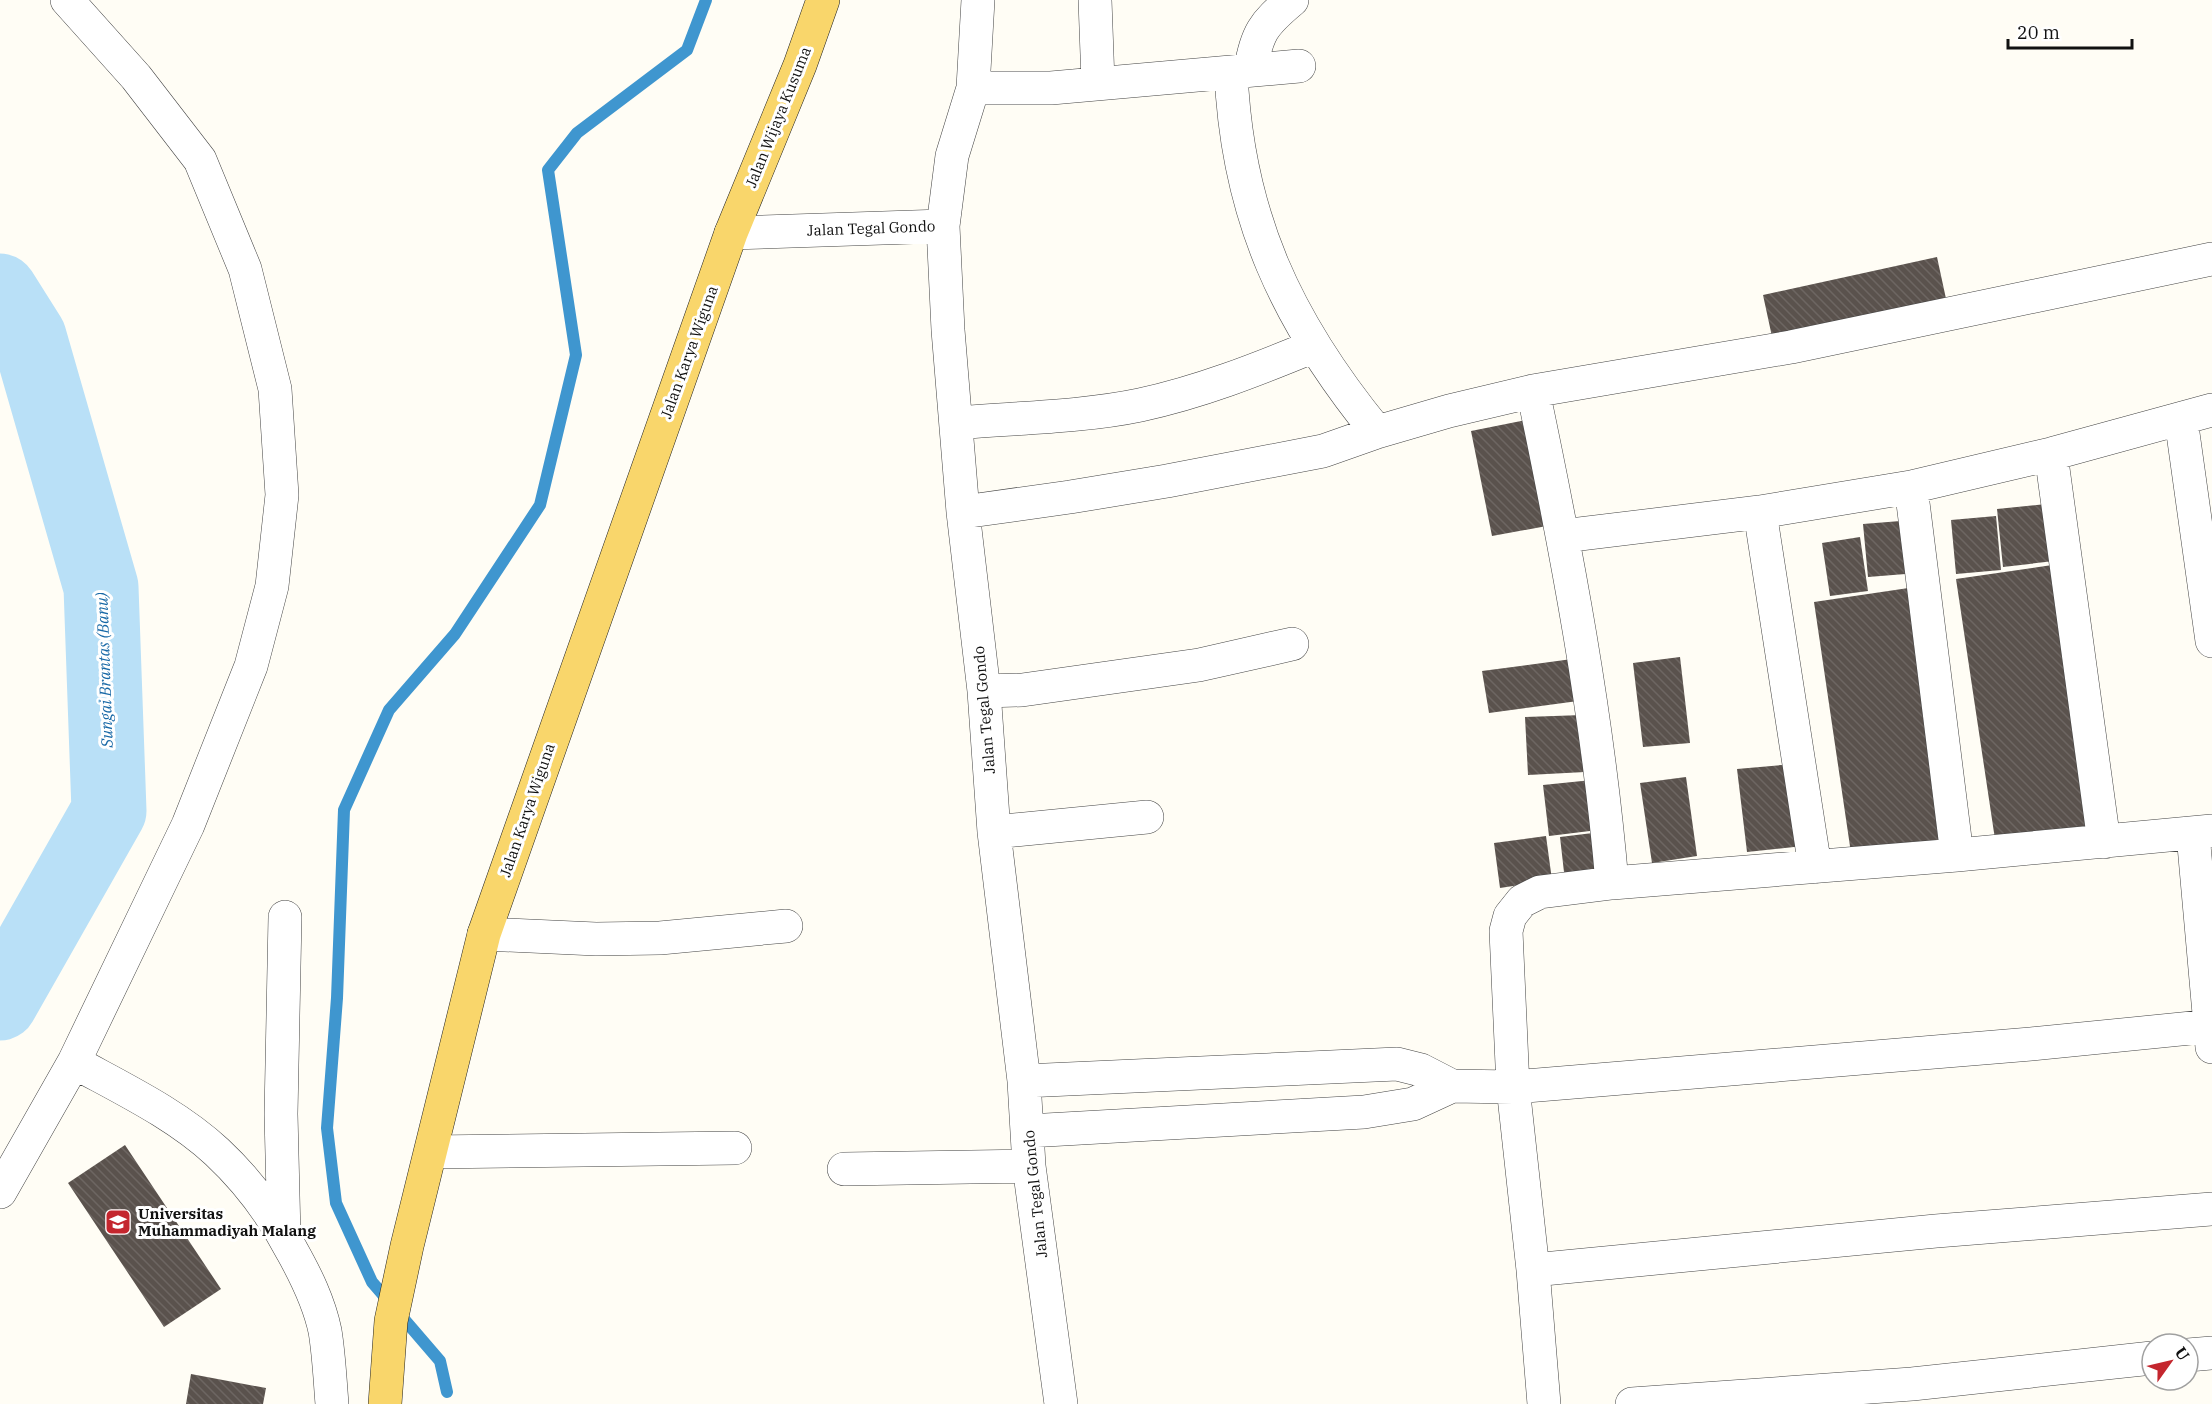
<svg xmlns="http://www.w3.org/2000/svg" width="2212" height="1404" viewBox="0 0 2212 1404" font-family="'IBM Plex Serif',serif">
  <style>
    .lines { fill: none; stroke-linecap: round; stroke-linejoin: round }
    .stream { stroke: #3f96cf; stroke-width: 12 }
    .river { stroke: #b9e0f7; stroke-width: 75 }
    .building { fill: url(#building-back-hatch) }
    .minor-casing { stroke: #444; stroke-width: 34 }
    .major-casing { stroke: #222; stroke-width: 34 }
    .minor { stroke: #fff; stroke-width: 33 }
    .major { stroke: #f9d66b; stroke-width: 33 }
    .labels { text-anchor: middle; dominant-baseline: central; stroke-width: 6; stroke-linejoin: round; paint-order: stroke }
    .street-label { font-size: 15px; fill: #111; stroke: #fff }
    .poi-label { font-size: 15px; font-weight: bold; fill: #111; stroke: #fff; text-anchor: start }
    .water-label { font-size: 16px; font-style: italic; fill: #1768a6; stroke: #fff }
  </style>
  <defs>
    <pattern id="building-back-hatch" width="6" height="6" patternUnits="userSpaceOnUse" patternTransform="scale(1.5)"><rect width="6" height="6" fill="#5a524d"/><path d="M-1 5l2 2M0 0l6 6M5-1l2 2" fill="none" stroke="#6d6662"/></pattern>
  </defs>
  <rect width="100%" height="100%" fill="#fffdf5"/>
  <g class="lines">
    <path class="stream" d="M447,1392L440,1361L372,1282L336,1203L327,1128L337,998L344,810L389,710L455,634L540,505L576,355L548,170L577,133L687,50L706,0"/>
    <path class="river" d="M0,291L29,337L101,587L109,811L0,1003"/>
  </g>
  <path class="building" d="M1937,257L1948,308L1774,346L1763,295Z
    M1531,419L1552,525L1492,536L1471,431Z
    M2056,503L2063,560L2003,567L1997,509Z
    M1996,516L2001,570L1956,574L1951,520Z
    M1913,520L1918,573L1868,577L1863,524Z
    M1860,537L1868,591L1830,596L1822,543Z
    M2059,564L2100,830L1996,846L1956,579Z
    M1922,586L1953,839L1851,853L1814,602Z
    M1680,657L1690,743L1643,747L1633,663Z
    M1572,659L1578,701L1489,713L1482,671Z
    M1583,715L1585,772L1528,775L1525,717Z
    M1793,764L1803,846L1747,852L1737,769Z
    M1686,777L1697,856L1652,863L1640,783Z
    M1592,780L1598,830L1549,836L1543,785Z
    M1601,832L1607,877L1565,881L1560,837Z
    M1546,836L1552,880L1500,888L1494,843Z
    M125,1145L221,1289L164,1327L68,1183Z
    M191,1374L266,1388L263,1404H186Z"/>
  <g class="lines">
    <g class="minor-casing">
      <path id="minor" d="M1095,0L1098,82
        M1250,70C1258,32 1262,25 1292,0
        M1231,72C1237,216 1287,322 1377,432
        M973,88L978,0
        M943,226L952,156L973,88H1051L1299,66
        M731,233L943,226L948,330L963,512L984,691L994,832L1024,1081L1029,1166L1061,1404
        M1533,391C1567,553 1598,717 1612,883
        M2181,419L2212,641
        M956,423C1014,418 1083,417 1140,405C1200,392 1256,370 1314,346
        M2051,454L2104,842
        M1911,487L1957,855
        M963,512L1070,497L1167,481L1323,451L1377,432L1449,411L1533,391L1791,347L2212,259
        M1760,512L1815,867
        M1563,536L1760,512L1911,487L2051,454L2212,410
        M984,691L1022,690L1199,665L1292,644
        M994,832L1147,817
        M2193,834L2212,1047
        M484,934L596,939L660,938L786,926
        M74,1062C123,1089 176,1114 217,1152C247,1180 273,1215 292,1251C306,1276 319,1302 325,1331C329,1355 330,1380 332,1404
        M1024,1081L1397,1064L1421,1070L1452,1086
        M1028,1131L1364,1112L1413,1104L1452,1086L1513,1087L2031,1044L2212,1026
        M431,1152L735,1148
        M844,1169L1029,1166
        M0,1192L74,1062L188,825L251,666L272,586L282,495L275,389L245,269L200,160L136,77L67,0
        M284,1236L281,1114L285,917
        M1533,1270L1936,1231L2212,1209
        M2188,1355L2212,1353
        M1544,1404L1533,1270L1513,1087L1506,931L1510,916L1522,901L1540,892L1612,883L1957,855L2212,831
        M1632,1404L1912,1384L2152,1358"/>
    </g>
    <g class="major-casing">
      <path id="major" d="M385,1404L391,1321L407,1246L484,934L731,233L800,65L823,0"/>
    </g>
    <use href="#minor" class="minor"/>
    <use href="#major" class="major"/>
  </g>
  <defs>
    <g id="university-square" transform="scale(1.35)"><rect x="-9" y="-9" width="18" height="18" rx="4" fill="#c4262e" stroke="#fff"/><path d="M0-5L7-2L0 1L-7-2ZM-4 1L0 2.5L4 1V4Q0 6-4 4Z" fill="#fff"/></g>
  </defs>
  <g fill-rule="evenodd">
    <use href="#university-square" x="118" y="1222"/>
  </g>
  <g class="labels">
    <g class="street-label">
      <text transform="translate(778 117) rotate(-68)">Jalan Wijaya Kusuma</text>
      <text transform="translate(871 228) rotate(-2)">Jalan Tegal Gondo</text>
      <text transform="translate(689 352) rotate(-70)">Jalan Karya Wiguna</text>
      <text transform="translate(984 710) rotate(-95)">Jalan Tegal Gondo</text>
      <text transform="translate(527 810) rotate(-71)">Jalan Karya Wiguna</text>
      <text transform="translate(1035 1194) rotate(-96)">Jalan Tegal Gondo</text>
    </g>
    <g class="poi-label">
      <text x="138" y="1213">Universitas<tspan x="138" dy="17">Muhammadiyah Malang</tspan></text>
    </g>
    <g class="water-label">
      <text transform="translate(104 670) rotate(-92)">Sungai Brantas (Banu)</text>
    </g>
  </g>
  <g transform="translate(2170 1362) rotate(56)"><circle r="28" fill="#ffffff" stroke="#a0a0a0" stroke-width="1.5"/>
  <path d="M0-4.5L10 22L0 15L-10 22Z" fill="#c4262e"/>
  <text y="-9" font-size="16" font-weight="bold" text-anchor="middle" fill="#111111">U</text>
  </g>
  <path d="M2008 39v9h124v-9" fill="none" stroke="#111111" stroke-width="3"/>
  <text x="2017" y="39" font-size="18" fill="#111111" stroke="#ffffff" stroke-width="4.5" paint-order="stroke">20 m</text>
</svg>
